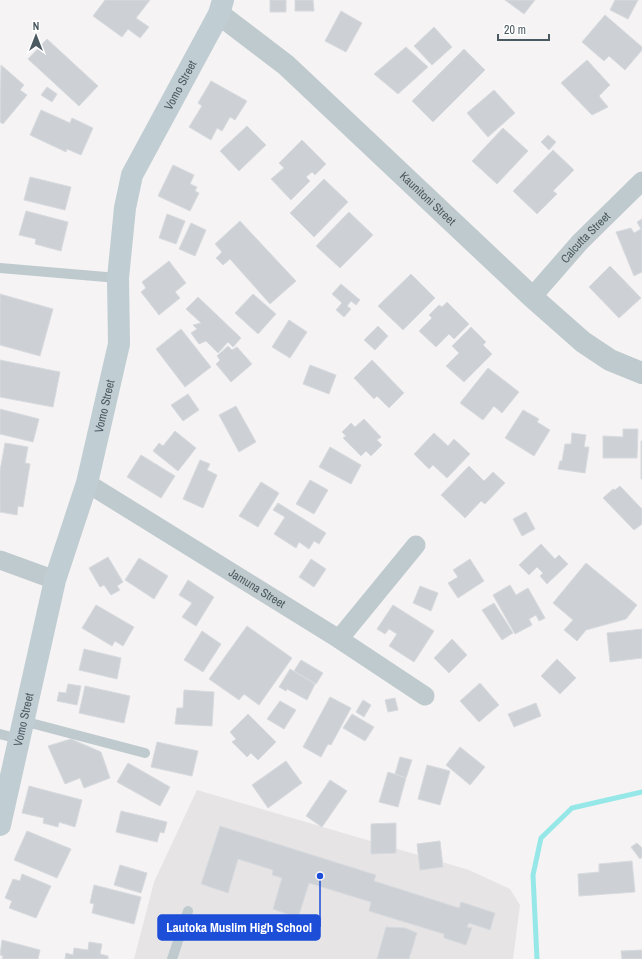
<svg xmlns="http://www.w3.org/2000/svg" width="642" height="959" viewBox="0 0 642 959" font-family="'Archivo Narrow',sans-serif">
  <style>
    .education { fill: #e6e4e5 }
    .lines { fill: none; stroke-linecap: round; stroke-linejoin: round }
    .stream { stroke: #96e8e8; stroke-width: 5 }
    .building { fill: #cdd1d5; stroke: #d7dade }
    .service { stroke: #bfcace; stroke-width: 10 }
    .minor { stroke: #bfcace; stroke-width: 19 }
    .tertiary { stroke: #bfcace; stroke-width: 22 }
    .secondary { stroke: #c0cdd3; stroke-width: 22 }
    .labels { text-anchor: middle; dominant-baseline: central; stroke-width: 4; stroke-linejoin: round; paint-order: stroke }
    .street-label { font-size: 12px; fill: #4b5a60; stroke: #fff }
    .leader { fill: none; stroke: #1d4ed8; stroke-width: 1.5 }
    .callout-dot { fill: #1d4ed8; stroke: #fff; stroke-width: 1.5 }
    .callout { fill: #1d4ed8; stroke: #1d4ed8; stroke-width: 1.5 }
    .callout-label { font-size: 13px; text-anchor: middle; font-weight: bold; fill: #fff }
  </style>
  <rect width="100%" height="100%" fill="#f5f3f3"/>
  <path class="education" d="M197,790L469,870L510,889L520,905L513,959H134L154,882Z"/>
  <g class="lines">
    <path class="stream" d="M537,959L533,875L541,838L572,808L642,792"/>
  </g>
  <path class="building" d="M105,0H150L136,18L149,27L140,38L128,29L122,37L93,16Z
    M270,0H286V12H270Z
    M295,0H313L314,11H295Z
    M505,0H535L524,14Z
    M615,0H638L628,19L610,10Z
    M341,11L362,23L346,52L325,41Z
    M605,15L642,47V50L625,70L609,56L604,61L582,42Z
    M434,27L452,47L432,65L414,46Z
    M47,39L98,86L79,106L28,59Z
    M406,47L428,67L398,94L374,74Z
    M464,49L485,70L433,122L412,101Z
    M587,60L610,85L599,96L608,107L592,115L561,83Z
    M1,65L24,85L20,90L27,95L3,124L0,122Z
    M211,81L247,101L235,120L230,117L222,131L217,128L211,140L189,127L202,106L198,103Z
    M47,87L57,94L52,102L41,95Z
    M494,90L515,113L488,137L467,113Z
    M41,110L70,123L72,118L93,128L81,155L67,149L66,152L30,135Z
    M247,126L266,145L239,171L220,151Z
    M503,128L528,151L497,184L472,161Z
    M548,135L556,142L549,150L541,142Z
    M302,140L326,164L315,175L312,172L306,177L310,181L291,200L271,179L284,168L279,163Z
    M553,150L574,170L553,191L557,194L537,214L513,191Z
    M173,165L194,175L190,184L197,187L195,191L199,193L190,211L158,196Z
    M30,177L71,187L65,210L24,200Z
    M324,179L348,202L314,237L290,213Z
    M26,211L68,222L61,251L35,244L36,239L19,235Z
    M349,212L373,235L340,268L316,246Z
    M167,214L185,221L176,244L159,238Z
    M642,219V272L634,276L616,232L631,228L634,233L641,229L637,222Z
    M240,221L296,281L270,304L230,259L223,265L216,258L222,252L215,244Z
    M191,223L206,230L195,256L179,249Z
    M169,261L186,283L175,292L180,298L159,315L141,292L146,288L142,282Z
    M610,266L641,298L619,318L589,287Z
    M411,274L435,298L403,330L378,306Z
    M341,284L360,300L356,305L351,301L347,306L351,309L344,317L336,310L342,303L332,294Z
    M0,294L53,309L40,356L0,345Z
    M253,294L276,314L258,334L235,313Z
    M198,297L241,338L233,347L228,342L218,353L206,341L199,344L191,333L197,329L193,325L201,323L186,309Z
    M447,302L469,324L454,339L449,334L436,347L419,331L432,318L429,315L439,305L442,307Z
    M289,320L307,332L290,358L272,347Z
    M378,326L388,336L375,350L364,340Z
    M471,327L486,342L483,345L492,354L464,382L446,366L459,353L452,346Z
    M181,329L211,367L185,387L156,349Z
    M228,346L232,350L237,347L252,364L231,382L216,364L220,360L217,356Z
    M0,360L60,372L53,407L0,397Z
    M372,360L404,393L389,408L377,396L374,399L354,378Z
    M310,365L336,375L329,394L303,384Z
    M488,368L519,392L502,413L494,406L483,420L460,403Z
    M188,394L199,410L183,421L171,405Z
    M236,406L256,442L239,452L219,415Z
    M0,409L39,419L33,442L0,434Z
    M523,410L539,419L537,422L550,430L534,456L505,438Z
    M364,419L381,437L377,440L382,445L371,456L366,451L361,456L343,438L346,436L342,432L351,423L355,427Z
    M623,429H638L637,458H603V436L623,437Z
    M175,431L196,448L178,471L153,451L159,443L163,446Z
    M434,433L448,446L454,439L470,454L447,478L433,465L429,469L414,454Z
    M572,433L586,435L584,447H589L585,473L558,469L560,461H562L565,444H571Z
    M641,441H642V479H641Z
    M5,443L28,447L25,463L30,464L23,507L18,506L17,515L0,512V471Z
    M330,447L361,465L351,484L319,467Z
    M141,455L175,476L161,498L127,477Z
    M200,460L210,464L207,470L217,475L203,508L183,499Z
    M469,466L484,481L493,472L505,483L485,504L481,501L465,518L441,495Z
    M310,480L328,490L314,514L296,504Z
    M261,482L279,493L258,527L239,516Z
    M620,486L642,509V524L634,530L603,498L613,489L615,490Z
    M278,503L326,533L319,544L314,541L309,549L299,542L296,548L274,534L285,517L273,510Z
    M526,512L535,529L522,536L513,519Z
    M541,544L555,559L559,555L568,564L547,584L540,576L543,573L537,567L529,575L519,565Z
    M108,557L123,582L117,586L120,590L111,595L104,585L100,587L89,568Z
    M139,558L168,576L154,599L125,580Z
    M311,559L326,569L314,587L299,577Z
    M470,559L484,581L458,598L448,583L458,577L453,570Z
    M586,563L637,605L626,619L586,630L577,641L564,630L573,620L553,603Z
    M188,580L214,597L196,626L182,617L192,603L179,595Z
    M510,585L516,595L528,588L545,618L539,621L536,615L529,619L532,625L515,634L493,595Z
    M420,586L438,593L431,611L413,603Z
    M494,603L513,633L502,640L482,610Z
    M96,605L134,627L123,646L115,641L112,646L82,628Z
    M393,605L434,631L414,662L389,646L397,634L389,629L385,634L377,629Z
    M247,626L292,658L259,705L244,694L239,700L209,679Z
    M642,629V658L610,662L607,633Z
    M202,631L221,644L203,672L184,660Z
    M452,639L467,655L449,673L434,658Z
    M84,649L121,658L117,679L79,670Z
    M557,659L576,678L560,694L541,676Z
    M301,660L323,673L316,684L294,671Z
    M290,669L315,684L307,700L287,689L286,691L279,687Z
    M480,683L499,705L479,722L460,701Z
    M68,684L81,686L77,705L57,701L59,692L66,693Z
    M85,686L130,696L124,723L79,713Z
    M184,690L214,692L212,726L175,724L177,708H183Z
    M330,697L351,708L331,745L328,744L321,757L303,747Z
    M395,698L398,710L388,712L385,700Z
    M363,700L371,705L364,717L356,712Z
    M280,701L296,710L284,729L267,719Z
    M536,703L541,716L514,727L508,714Z
    M248,714L276,742L258,760L251,753L247,757L232,742L236,739L230,732Z
    M352,714L374,727L365,741L343,728Z
    M71,739L101,752L110,778L84,788L80,778L65,784L48,746Z
    M157,742L198,751L192,776L151,767Z
    M460,747L485,767L470,785L446,765Z
    M400,757L412,760L406,778L395,774Z
    M286,761L302,783L268,808L252,785Z
    M128,763L170,787L160,806L117,782Z
    M427,765L450,771L440,805L418,799Z
    M388,772L406,778L398,807L379,802Z
    M330,780L347,791L322,827L306,816Z
    M29,786L82,800L75,827L59,822L58,827L43,823L44,818L22,813Z
    M121,811L167,822L164,833L160,832L157,842L116,832Z
    M396,823V853L371,854V824Z
    M220,826L376,875L374,881L459,908L461,902L495,913L490,930L469,923L467,927L472,928L466,945L444,938V934L369,911L371,902L309,883L298,918L273,909L282,878L272,875L273,870L238,859L228,893L201,884Z
    M27,831L71,849L57,878L14,860Z
    M440,841L443,867L420,870L417,844Z
    M637,843L642,848V857L640,859L631,847Z
    M632,861L635,892L579,896L578,874L599,872V864Z
    M120,865L147,873L141,893L114,885Z
    M22,874L51,886L36,918L9,908L12,901L5,898L13,879L20,881Z
    M94,885L141,897L134,924L92,913L94,904L90,903Z
    M386,927L405,928L417,933L409,959H377Z
    M2,940L40,950L38,959H2L3,956L0,955Z
    M89,942L102,944L100,954L108,956V959H65L66,953L73,955L74,948L88,950Z
    M642,950V959H622L621,951Z"/>
  <g class="lines">
    <path class="service" d="M0,268L118,278
      M23,721L145,753
      M0,734L19,739
      M172,959L188,911"/>
    <g class="minor">
      <path id="s1" d="M532,297L580,242L642,181"/>
      <path id="s2" d="M87,483L339,639L425,696"/>
      <path d="M0,560L55,580"/>
      <path d="M339,639L416,545"/>
    </g>
    <path class="tertiary" id="s3" d="M219,14L286,65L532,297L583,342L610,360L642,373"/>
    <path class="secondary" id="s4" d="M0,825L55,580L87,483L119,344L118,278L125,208L132,175L219,14L223,0"/>
  </g>
  <g class="labels">
    <g class="street-label">
      <text stroke="none"><textPath href="#s4" startOffset="768">Vomo Street</textPath></text>
      <text stroke="none"><textPath href="#s3" startOffset="279">Kaunitoni Street</textPath></text>
      <text stroke="none"><textPath href="#s1" startOffset="80">Calcutta Street</textPath></text>
      <text stroke="none"><textPath href="#s4" startOffset="432">Vomo Street</textPath></text>
      <text stroke="none"><textPath href="#s2" startOffset="200">Jamuna Street</textPath></text>
      <text stroke="none"><textPath href="#s4" startOffset="108">Vomo Street</textPath></text>
    </g>
  </g>
  <path class="leader" d="M320 876L320 927"/>
  <circle class="callout-dot" cx="320" cy="876" r="4"/>
  <rect class="callout" x="158" y="915" width="162" height="25" rx="4"/>
  <g class="callout-label">
    <text x="239" y="932">Lautoka Muslim High School</text>
  </g>
  <g transform="translate(36 36)" stroke="#ffffff" stroke-width="3" paint-order="stroke">
  <path d="M0-3L7 15L0 10L-7 15Z" fill="#4b5a60"/>
  <text y="-6" font-size="11" font-weight="bold" text-anchor="middle" fill="#4b5a60">N</text>
  </g>
  <path d="M498 34v6h51v-6" fill="none" stroke="#4b5a60" stroke-width="2"/>
  <text x="504" y="34" font-size="12" fill="#4b5a60" stroke="#ffffff" stroke-width="3" paint-order="stroke">20 m</text>
</svg>
